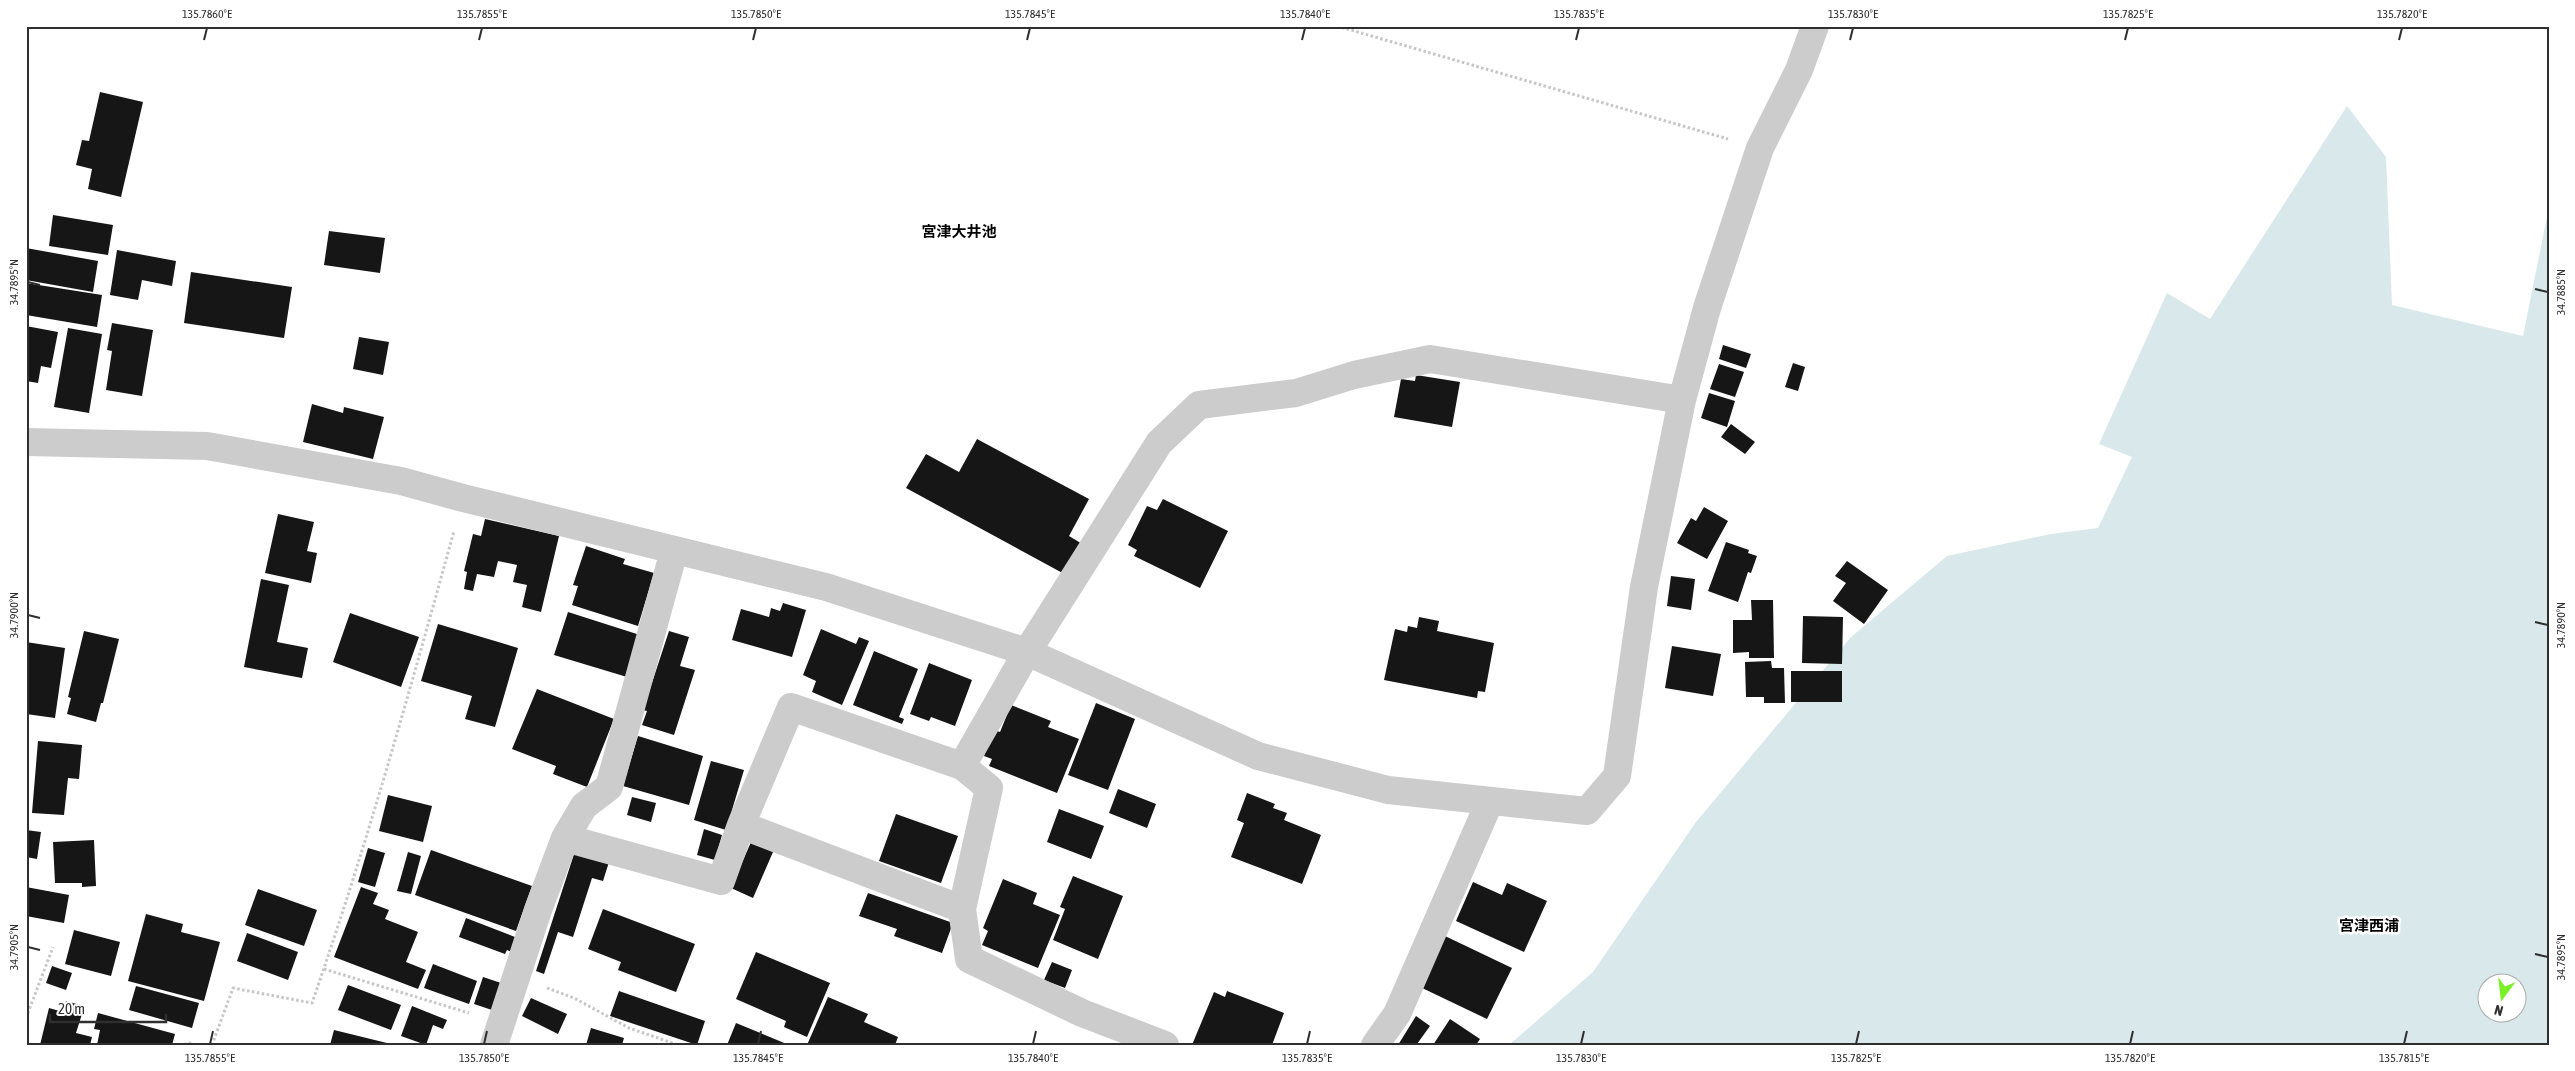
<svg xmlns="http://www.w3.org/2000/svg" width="2575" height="1071" viewBox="0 0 2575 1071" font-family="'Asap Condensed','Noto Sans JP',sans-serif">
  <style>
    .green { fill: #d9e8ea; fill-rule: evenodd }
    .building { fill: #161616 }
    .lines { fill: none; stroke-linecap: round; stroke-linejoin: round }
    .path { stroke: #c6c6c6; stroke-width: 3; stroke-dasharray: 2.5 2.5; stroke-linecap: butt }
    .street { stroke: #ccc; stroke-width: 28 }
    .ticks { fill: none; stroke: #2f2f2f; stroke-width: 2 }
    .labels { text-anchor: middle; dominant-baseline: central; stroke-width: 5; stroke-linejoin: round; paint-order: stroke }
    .neighbourhood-label { font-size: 15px; font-weight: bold; fill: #000; stroke: #fff }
    .neatline { fill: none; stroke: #2f2f2f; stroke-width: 2 }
    .ticks-label { font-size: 12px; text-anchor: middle; fill: #2f2f2f }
  </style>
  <rect width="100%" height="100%" fill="#fff"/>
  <path class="green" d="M2347,106L2386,157L2392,305L2523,336L2549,207V1045H1509L1593,972L1696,822L1851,637L1947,556L2051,534L2098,528L2132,457L2099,444L2167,293L2210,319ZM2488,984H2518V1014H2488Z"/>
  <path class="building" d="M100,92L143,102L121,197L88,189L92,169L76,165L82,140L89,141Z
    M53,215L113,225L108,255L49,246Z
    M329,231L385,238L380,273L324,265Z
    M26,248L98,261L93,292L26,280Z
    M117,250L176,261L172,286L142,280L138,300L110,295Z
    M191,272L292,287L284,338L184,323Z
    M26,283L102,295L97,327L26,315Z
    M112,323L153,330L142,396L106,390L112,351L107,350Z
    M26,326L58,332L51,368L41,366L38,383L26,381Z
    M68,328L102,334L89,413L54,407Z
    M359,337L389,342L383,375L353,369Z
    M1723,345L1751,354L1746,368L1719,359Z
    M1793,363L1805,367L1798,391L1785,387Z
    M1719,364L1744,372L1735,397L1710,389Z
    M1416,375L1460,382L1452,427L1394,417L1401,379L1415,381Z
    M1709,393L1735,401L1727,427L1701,418Z
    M312,404L343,413L344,407L384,417L373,459L303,442Z
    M1731,424L1755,442L1745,454L1721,437Z
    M977,439L1089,499L1069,536L1084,545L1068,576L906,488L926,454L959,472Z
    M1163,499L1228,531L1200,588L1134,556L1137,550L1128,545L1147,506L1157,510Z
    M1704,507L1728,521L1707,559L1677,543L1691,518L1696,521Z
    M278,514L314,522L307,551L317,553L311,583L265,573Z
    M485,519L559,536L541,612L522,607L527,585L513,582L517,565L498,561L494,577L477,574L473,591L464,589L467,572L464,571L473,534L481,536Z
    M1726,542L1749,550L1748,553L1757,556L1751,573L1748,572L1738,602L1708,591Z
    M586,546L625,559L623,564L654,573L638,626L572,605L578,586L573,585Z
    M1847,561L1888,590L1864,624L1833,601L1846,583L1835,576Z
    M1671,576L1695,579L1691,610L1667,606Z
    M261,579L289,585L277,642L308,648L302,678L244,667Z
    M1751,600H1773L1774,658H1749V652L1733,653V620H1752Z
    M783,603L806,610L792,657L732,640L741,609L769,617L771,608L780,611Z
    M568,612L640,635L627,677L554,655Z
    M350,613L419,637L401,687L333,662Z
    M1803,616L1843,617L1842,664L1802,663Z
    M1419,617L1439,621L1437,631L1494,643L1485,692L1478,691L1477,698L1384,680L1395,629L1407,632L1408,626L1417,628Z
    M438,624L518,648L495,727L465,719L472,696L421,681Z
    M821,629L856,644L859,637L869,641L842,705L812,692L816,681L803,675Z
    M84,631L119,639L103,703H101L96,722L67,714L71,698L68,697Z
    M669,631L689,637L680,666L695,670L674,735L642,725L647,711L643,710Z
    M26,642L65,648L55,718L26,714Z
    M1672,646L1721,654L1713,696L1665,688Z
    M874,651L918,669L899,717L904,719L902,724L853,705Z
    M1771,661L1772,668H1784L1785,703H1764V697H1746L1745,662Z
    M929,663L972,680L955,726L931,717L929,721L910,714Z
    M1791,671H1842V702H1791Z
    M537,689L614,719L587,787L553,774L556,766L512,749Z
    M1096,703L1135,719L1108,790L1068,775Z
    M1011,705L1051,721L1048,727L1079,739L1057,793L989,766L992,759L984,756L994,730L1000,732Z
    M638,736L703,756L689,805L623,786Z
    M38,741L82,745L79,779L68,778L64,815L32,813Z
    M711,761L744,770L726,830L694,820Z
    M1118,789L1156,804L1147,828L1109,813Z
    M1247,793L1275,804L1273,808L1287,813L1284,820L1321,835L1302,884L1231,857L1244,823L1237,820Z
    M388,795L432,806L423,842L379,831Z
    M632,797L656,803L651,822L627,815Z
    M1059,809L1104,826L1091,859L1047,842Z
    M896,814L958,836L941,883L879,861Z
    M704,829L722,835L715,860L697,855Z
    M26,830L41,832L37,859L26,857Z
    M94,840L96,886L82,887V883H55L53,842Z
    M751,842L773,852L753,898L731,888Z
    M368,848L385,853L375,887L358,882Z
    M431,850L532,886L516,931L415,895Z
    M575,851L609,862L603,881L592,878L573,937L558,932L544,974L536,971Z
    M408,852L421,856L411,894L397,891Z
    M1073,876L1123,896L1098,959L1053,940L1065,909L1060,907Z
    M1003,879L1037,893L1033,904L1060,915L1038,968L982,945L988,931L983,928Z
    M1473,882L1502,895L1507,883L1547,901L1524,952L1456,921Z
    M26,887L69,895L64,923L26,916Z
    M361,887L378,893L373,904L389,910L385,919L418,932L406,962L426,970L418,989L334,957Z
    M258,889L317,910L304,946L245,925Z
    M868,893L953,923L942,953L894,936L897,929L859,916Z
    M603,909L695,944L676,992L618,970L621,962L588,949Z
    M146,914L183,924L181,932L220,942L204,1001L128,981Z
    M466,918L520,939L515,953L507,950L505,954L459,937Z
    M74,930L120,942L111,976L65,964Z
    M247,933L298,952L288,980L237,961Z
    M1445,936L1512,968L1487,1019L1420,987Z
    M756,952L830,983L807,1037L784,1027L786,1021L736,999Z
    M1052,962L1072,970L1065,988L1044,980Z
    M433,964L477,981L469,1004L424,988Z
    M52,966L72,973L66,990L46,983Z
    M483,977L501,983L492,1010L474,1004Z
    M348,985L401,1005L391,1030L338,1010Z
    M136,986L199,1003L192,1028L129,1010Z
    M619,991L705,1021L697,1045L610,1016Z
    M1227,991L1284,1013L1272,1045H1192L1214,992L1225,997Z
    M828,997L868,1014L864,1022L898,1037L895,1045H807Z
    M531,998L567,1014L558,1034L522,1016Z
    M66,1001L80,1005L78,1013L82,1014L76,1033L92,1037L90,1045H40L49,1008L63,1012Z
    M412,1006L447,1020L443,1029L433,1025L426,1045L401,1036Z
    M98,1013L175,1034L172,1045H97L100,1030L94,1029Z
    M1416,1016L1430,1026L1417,1044L1419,1045H1398Z
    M1450,1019L1480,1039L1476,1045H1433Z
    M736,1023L789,1045H727Z
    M591,1028L624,1038L622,1045H586Z
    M334,1030L391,1044V1045H330Z"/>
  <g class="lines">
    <path class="path" d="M1337,26L1728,139
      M324,969L469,1013
      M547,988L574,998L629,1028L678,1045
      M26,1018L53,947
      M186,1045L187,1042L195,1045
      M212,1045L233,988L312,1003C366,848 410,690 454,531"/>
    <path class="street" d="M26,442L207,446L401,481L463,498L826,587L1027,652L1258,756L1388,790L1587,811L1617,776L1644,587L1682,400L1707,308L1760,148L1799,70L1815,26
      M962,766L791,707L741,825L962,909
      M565,838L721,881L741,825
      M494,1045L538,910L565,838L584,806L609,787L674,551
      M1165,1045L1082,1013L969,959L962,909L989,788L962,766L1027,652L1159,443L1199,405L1296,393L1354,375L1430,359L1682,400
      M1375,1045L1397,1014L1490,801"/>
  </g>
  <path class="ticks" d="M204,40L207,28M479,40L482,28M753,40L756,28M1027,40L1030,28M1302,40L1305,28M1576,40L1579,28M1850,40L1853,28M2125,40L2128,28M2399,40L2402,28M28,282L40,285M2535,289L2548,292M28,615L40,618M2535,622L2548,625M28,947L40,950M2535,954L2548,957M210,1044L213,1031M484,1044L487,1031M758,1044L761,1031M1033,1044L1036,1031M1307,1044L1310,1031M1581,1044L1584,1031M1856,1044L1859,1031M2130,1044L2133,1031M2404,1044L2407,1031"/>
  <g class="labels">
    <g class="neighbourhood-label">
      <text x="959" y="231">宮津大井池</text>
      <text x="2369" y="925">宮津西浦</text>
    </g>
  </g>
  <rect width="2575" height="1071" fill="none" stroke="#ffffff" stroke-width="55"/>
  <g transform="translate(2502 998) rotate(195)"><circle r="24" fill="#ffffff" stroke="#acacac"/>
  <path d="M0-4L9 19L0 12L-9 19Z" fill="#7af126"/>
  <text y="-8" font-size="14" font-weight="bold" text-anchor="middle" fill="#2f2f2f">N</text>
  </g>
  <path d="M50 1014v8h116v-8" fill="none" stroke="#2f2f2f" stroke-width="2.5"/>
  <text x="58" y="1014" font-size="15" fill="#2f2f2f" stroke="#ffffff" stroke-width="4" paint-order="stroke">20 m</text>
  <rect x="28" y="28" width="2520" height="1016" class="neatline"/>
  <g class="ticks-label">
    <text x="207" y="18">135.7860°E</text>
    <text x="482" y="18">135.7855°E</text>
    <text x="756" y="18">135.7850°E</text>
    <text x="1030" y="18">135.7845°E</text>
    <text x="1305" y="18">135.7840°E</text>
    <text x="1579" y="18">135.7835°E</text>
    <text x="1853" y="18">135.7830°E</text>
    <text x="2128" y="18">135.7825°E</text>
    <text x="2402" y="18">135.7820°E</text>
    <text transform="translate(14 282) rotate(-90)" y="4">34.7895°N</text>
    <text transform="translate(2561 292) rotate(-90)" y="4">34.7885°N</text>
    <text transform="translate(14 615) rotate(-90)" y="4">34.7900°N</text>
    <text transform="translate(2561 625) rotate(-90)" y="4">34.7890°N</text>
    <text transform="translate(14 947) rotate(-90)" y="4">34.7905°N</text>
    <text transform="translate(2561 957) rotate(-90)" y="4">34.7895°N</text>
    <text x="210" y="1062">135.7855°E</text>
    <text x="484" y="1062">135.7850°E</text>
    <text x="758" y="1062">135.7845°E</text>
    <text x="1033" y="1062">135.7840°E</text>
    <text x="1307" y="1062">135.7835°E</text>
    <text x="1581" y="1062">135.7830°E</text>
    <text x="1856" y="1062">135.7825°E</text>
    <text x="2130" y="1062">135.7820°E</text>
    <text x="2404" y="1062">135.7815°E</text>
  </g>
</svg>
